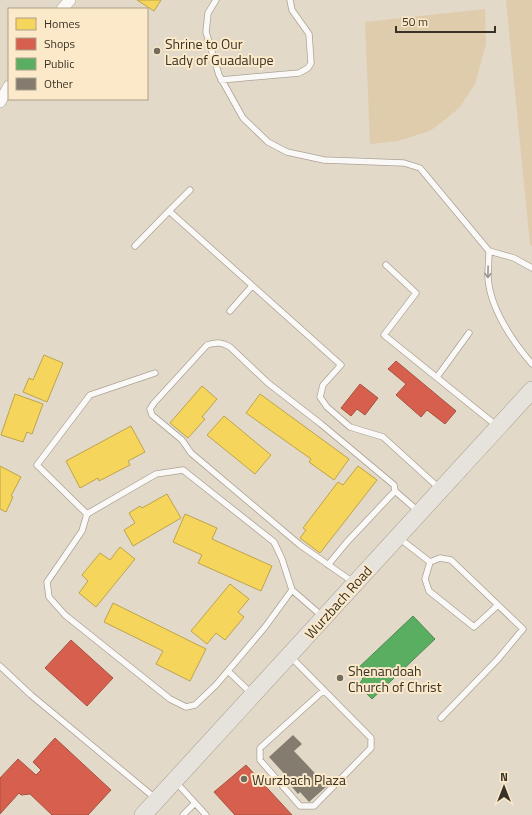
<svg xmlns="http://www.w3.org/2000/svg" width="532" height="815" viewBox="0 0 532 815" font-family="'Titillium Web',sans-serif">
  <style>
    .green { fill: #deccad }
    .homes { fill: #f6d55c; stroke: #bda44c }
    .shops { fill: #d6604d; stroke: #a75241 }
    .public { fill: #5aae61; stroke: #50894f }
    .building { fill: #837c6f }
    .lines { fill: none; stroke-linecap: round; stroke-linejoin: round }
    .lane-casing { stroke: #aaa396; stroke-width: 7 }
    .street-casing { stroke: #aaa396; stroke-width: 12 }
    .primary-casing { stroke: #a89e8e; stroke-width: 18 }
    .lane { stroke: #fbf9f7; stroke-width: 5.5 }
    .street { stroke: #fbf9f7; stroke-width: 11 }
    .primary { stroke: #e6e2dc; stroke-width: 17 }
    .oneway { stroke: #9a968e }
    .poi-dot { fill: #746c5f; stroke: #fbe9ca; stroke-width: 1.5 }
    .labels { text-anchor: middle; dominant-baseline: central; stroke-width: 4; stroke-linejoin: round; paint-order: stroke }
    .poi-label { font-size: 14px; fill: #393226; stroke: #fbe9ca; text-anchor: start }
    .street-label { font-size: 14px; fill: #393226; stroke: #fbe9ca }
  </style>
  <rect width="100%" height="100%" fill="#e3d9c8"/>
  <path class="green" d="M506,0H532V247L530,245Z
    M485,9L486,44L475,84L460,107L446,119L430,131L398,141L370,144L365,22Z"/>
  <path class="homes" d="M137,0H161L154,11Z
    M44,355L63,363L47,402L23,392L29,378L33,380Z
    M202,386L217,399L202,417L205,419L188,438L170,423Z
    M15,394L43,404L32,434L27,432L23,442L1,435Z
    M260,394L349,459L334,480L309,462L311,459L246,413Z
    M224,416L271,455L255,474L207,435Z
    M131,426L145,452L128,461L130,465L99,481L98,478L80,488L66,461Z
    M0,466L21,477L11,496L13,497L6,512L0,509Z
    M358,466L377,480L320,553L300,538L306,530L303,528L338,482L343,485Z
    M167,494L181,518L133,546L124,530L135,523L129,513L140,506L142,508Z
    M185,514L217,528L212,539L272,566L261,591L198,563L202,555L173,542Z
    M120,547L135,559L96,607L79,593L88,581L82,575L100,553L110,560Z
    M230,584L249,599L238,612L244,617L225,640L216,633L207,644L191,631Z
    M113,603L206,649L190,681L156,664L163,651L104,622Z"/>
  <path class="shops" d="M396,361L456,411L445,424L427,410L421,417L396,395L406,384L388,369Z
    M360,384L378,398L365,415L357,409L351,416L341,408Z
    M71,640L113,678L87,706L45,668Z
    M55,738L111,790L88,815H52L30,794L21,795L19,793L0,814V778L18,759L36,775L41,770L33,762Z
    M246,765L292,815H235L214,792Z"/>
  <path class="public" d="M413,616L435,639L372,699L358,685L363,679L355,671Z"/>
  <path class="building" d="M293,735L302,744L294,751L327,786L309,802L300,792L298,794L287,781L289,779L269,757Z"/>
  <g class="lines">
    <g class="lane-casing">
      <path id="lane" d="M216,0L208,13L206,32L219,75L243,118L268,142L287,152L324,160L404,163L420,168L489,251
        M221,80L299,73L308,68L311,63L309,34L292,10L290,0
        M169,211L190,190
        M135,246L169,211L341,365L323,385L320,397L327,407L350,427L383,437L439,488
        M386,265L416,293L384,335L497,426
        M532,268L514,258L489,251C489,260 488,268 488,276C489,307 513,342 532,364
        M230,311L252,286
        M155,373L90,395L37,465L87,514L156,474L183,470L274,542L282,559L292,590L322,616
        M437,377L469,333
        M87,514L82,531L47,582L49,597L65,615L170,699L186,707L195,705L216,685L265,627L292,590
        M399,538L430,562L440,558L451,560L523,629L498,659L441,718
        M430,562L425,579L429,591L474,627L498,605
        M328,565L347,542L395,491
        M353,582L300,545L191,453L182,440L152,415L150,409L154,403L207,345C217,342 221,342 230,347L268,383L321,424L394,485L395,491L418,511
        M291,657L371,738V748L314,806H300L260,760V748L324,690
        M0,666L31,695L155,798
        M228,671L252,694
        M175,781L206,815
        M183,815L195,803"/>
    </g>
    <g class="street-casing">
      <path id="street" d="M62,9L70,0
        M0,102L9,86"/>
    </g>
    <g class="primary-casing">
      <path id="primary" d="M143,815L532,390"/>
    </g>
    <use href="#lane" class="lane"/>
    <use href="#street" class="street"/>
    <use href="#primary" class="primary"/>
  </g>
  <defs><path id="oneway-shaft" d="M-6 0H5M1.5-3L5.5 0L1.5 3" fill="none" stroke-width="1.6" stroke-linecap="round" stroke-linejoin="round"/></defs>
  <use class="oneway" href="#oneway-shaft" transform="translate(488 272) rotate(91)"/>
  <g class="poi-dot">
    <circle cx="157" cy="51" r="4"/>
    <circle cx="340" cy="678" r="4"/>
    <circle cx="244" cy="779" r="4"/>
  </g>
  <g class="labels">
    <g class="poi-label">
      <text x="165" y="43">Shrine to Our<tspan x="165" dy="16">Lady of Guadalupe</tspan></text>
      <text x="348" y="670">Shenandoah<tspan x="348" dy="16">Church of Christ</tspan></text>
      <text x="252" y="779">Wurzbach Plaza</text>
    </g>
    <g class="street-label">
      <text transform="translate(338 602) rotate(-48)">Wurzbach Road</text>
    </g>
  </g>
  <rect x="8" y="8" width="140" height="92" fill="#fbe9ca" stroke="#ada088"/>
  <rect x="16" y="18" width="20" height="12" fill="#f6d55c" stroke="#ada088"/>
  <text x="44" y="28" font-size="12" fill="#393226">Homes</text>
  <rect x="16" y="38" width="20" height="12" fill="#d6604d" stroke="#ada088"/>
  <text x="44" y="48" font-size="12" fill="#393226">Shops</text>
  <rect x="16" y="58" width="20" height="12" fill="#5aae61" stroke="#ada088"/>
  <text x="44" y="68" font-size="12" fill="#393226">Public</text>
  <rect x="16" y="78" width="20" height="12" fill="#837c6f" stroke="#ada088"/>
  <text x="44" y="88" font-size="12" fill="#393226">Other</text>
  <g transform="translate(504 787)" stroke="#fbe9ca" stroke-width="3" paint-order="stroke">
  <path d="M0-3L7 15L0 10L-7 15Z" fill="#393226"/>
  <text y="-6" font-size="11" font-weight="bold" text-anchor="middle" fill="#393226">N</text>
  </g>
  <path d="M396 26v6h99v-6" fill="none" stroke="#393226" stroke-width="2"/>
  <text x="402" y="26" font-size="12" fill="#393226" stroke="#fbe9ca" stroke-width="3" paint-order="stroke">50 m</text>
</svg>
